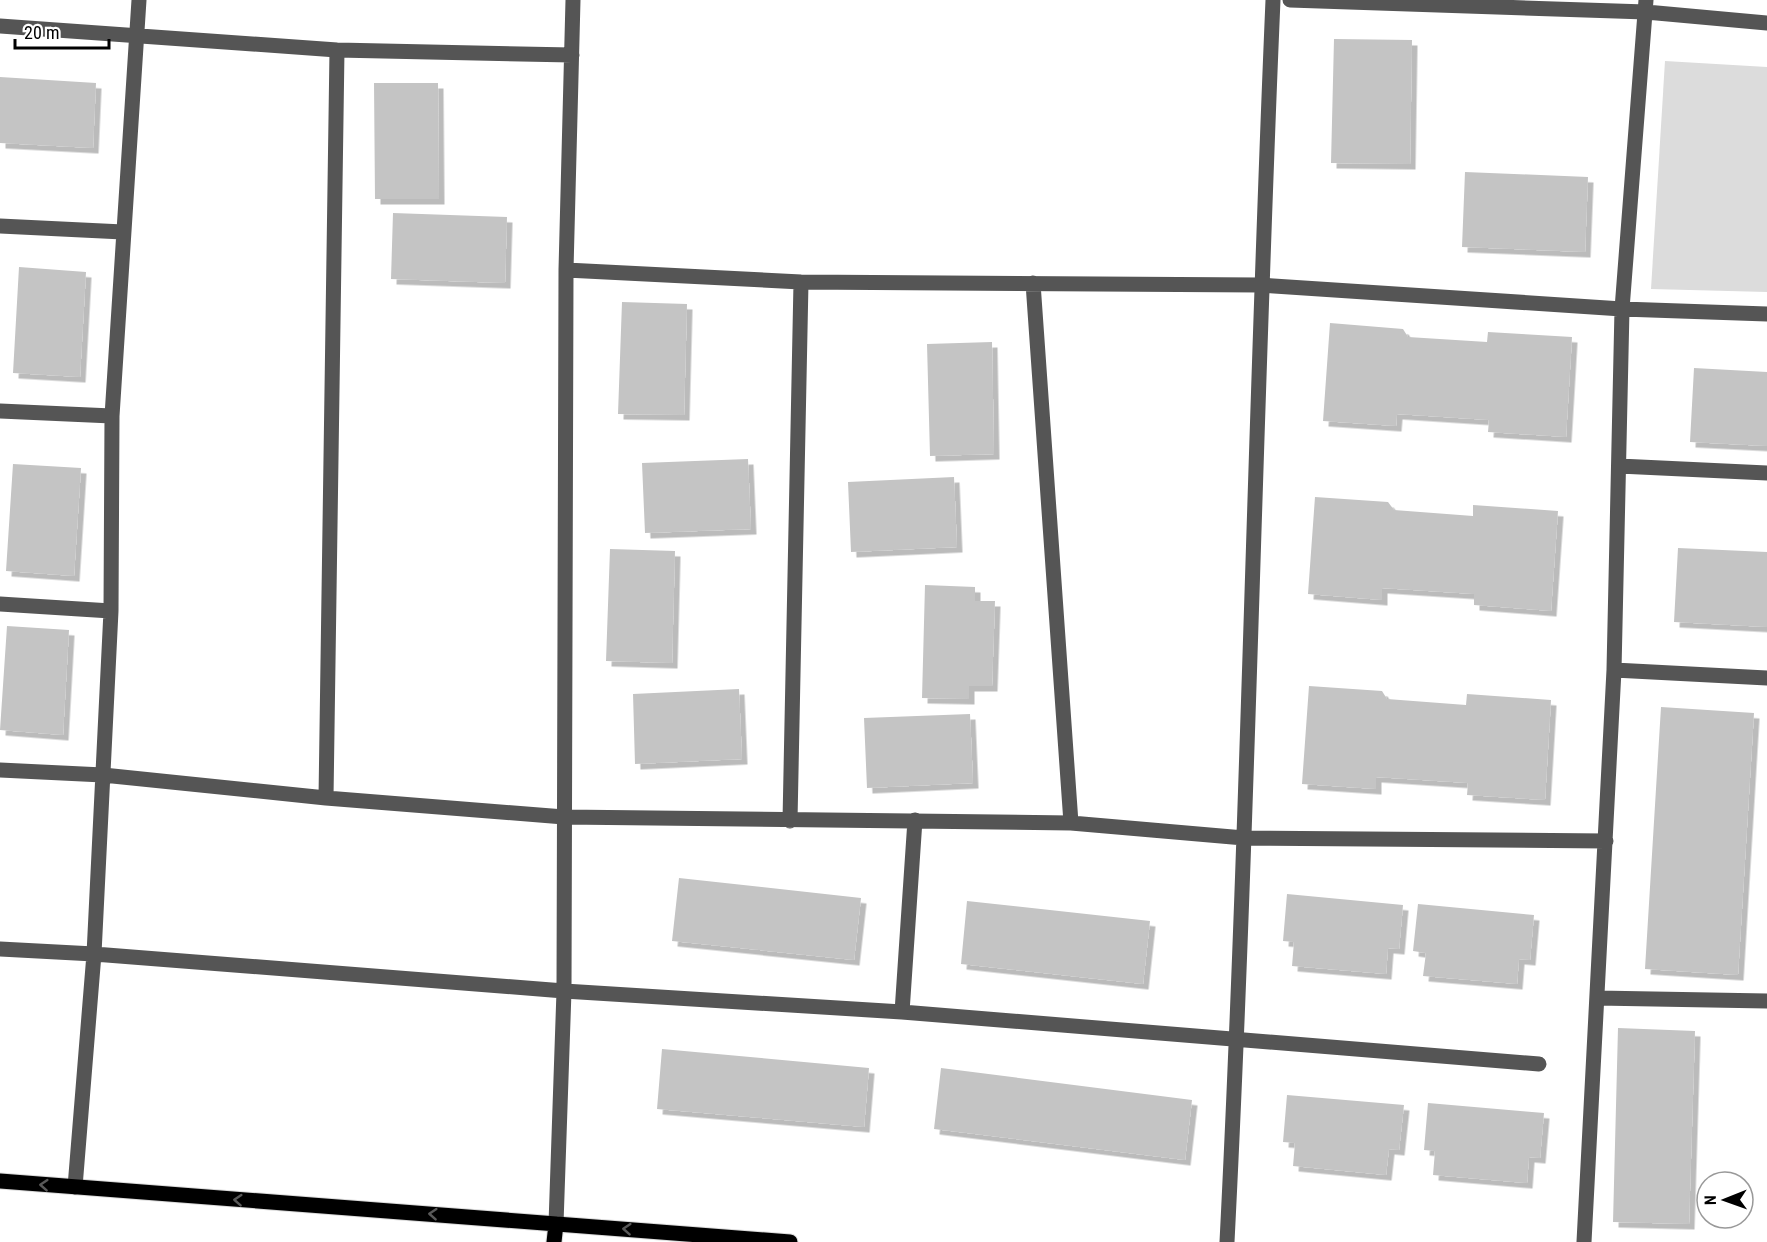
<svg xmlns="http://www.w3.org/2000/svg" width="1767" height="1242" viewBox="0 0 1767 1242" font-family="'Roboto Condensed',sans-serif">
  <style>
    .green { fill: #dcdcdc }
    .building { fill: #c4c4c4; filter: url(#shadow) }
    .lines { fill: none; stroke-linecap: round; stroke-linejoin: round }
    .major-casing { stroke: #dbdbdb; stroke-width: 17 }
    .minor { stroke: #555; stroke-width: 15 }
    .major { stroke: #000; stroke-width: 15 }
    .oneway { stroke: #595959 }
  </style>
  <defs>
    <filter id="shadow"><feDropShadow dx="5.5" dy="5.5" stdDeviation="0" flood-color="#0004"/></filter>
  </defs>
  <rect width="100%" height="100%" fill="#fff"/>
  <path class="green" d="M1665,61L1767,67V292L1651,289Z"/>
  <path class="building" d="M1334,39L1412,40L1410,164L1331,163Z
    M0,77L96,83L93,148L0,143Z
    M374,83H438L439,199H375Z
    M1465,172L1588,177L1585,252L1462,247Z
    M393,213L507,217L505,283L391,279Z
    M19,267L86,272L80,377L13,373Z
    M622,302L687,304L684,415L618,414Z
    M1330,323L1403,329L1408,337L1487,342L1488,332L1572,337L1566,437L1488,432L1489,420L1397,414L1396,426L1323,421Z
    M992,342L994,454L930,456L927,344Z
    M1694,368L1767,372V446L1690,442Z
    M748,459L751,529L645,533L642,463Z
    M13,464L81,468L74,576L6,571Z
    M954,477L957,547L851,552L848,482Z
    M1315,497L1388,502L1394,510L1473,516V505L1558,511L1551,611L1474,605V594L1382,588V600L1308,594Z
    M1678,548L1767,552V627L1674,622Z
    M610,549L675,551L672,663L606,661Z
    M925,585L975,587V601H995L992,686H969V699L922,698Z
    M7,626L69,630L63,735L0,730Z
    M1309,686L1382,691L1387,699L1466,705L1467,694L1551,700L1545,800L1467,795L1468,783L1376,777V789L1302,784Z
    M739,689L742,759L635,764L633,694Z
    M1661,707L1754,713L1738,975L1645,969Z
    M970,714L973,783L867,788L864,718Z
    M679,878L861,898L854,960L672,941Z
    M1287,894L1403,905L1399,949L1388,948L1386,974L1292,966L1294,942L1283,941Z
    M967,901L1150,921L1143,984L961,964Z
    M1418,904L1534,915L1530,960L1519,959L1517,984L1423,976L1426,953L1413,951Z
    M1618,1028L1695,1031L1689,1224L1613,1222Z
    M662,1049L869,1068L864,1127L657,1109Z
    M941,1068L1192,1100L1185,1160L934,1129Z
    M1287,1095L1404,1105L1399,1150L1389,1149L1386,1175L1293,1166L1295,1143L1283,1142Z
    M1428,1103L1544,1113L1540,1158L1529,1157L1527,1183L1433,1175L1435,1151L1424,1150Z"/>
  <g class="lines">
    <g class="major-casing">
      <path id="major" d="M0,1181L790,1242
        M554,1242L556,1224"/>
    </g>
    <path class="minor" d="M1290,0L1646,12L1767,23
      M0,26L337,50L572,55
      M0,226L123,232
      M566,270L801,282L1260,285L1622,309L1767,314
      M1033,283L1071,823
      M0,411L112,416
      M1619,466L1767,473
      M0,604L111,611
      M1614,670L1767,678
      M0,770L103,775L326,798L564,817L1071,823L1244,838L1606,841
      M326,798L337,50
      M790,821L801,282
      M0,949L94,954L564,991L902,1012L1539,1064
      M1597,998L1767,1001
      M902,1012L915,820
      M75,1187L94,954L111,611L112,416L139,0
      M556,1224L564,991L566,270L573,0
      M1227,1242C1248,828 1255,414 1273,0
      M1584,1242L1614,670L1622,309L1646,0"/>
    <use href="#major" class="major"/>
  </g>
  <defs><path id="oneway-chevron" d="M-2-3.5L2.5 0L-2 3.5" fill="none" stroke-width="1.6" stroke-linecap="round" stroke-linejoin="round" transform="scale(1.5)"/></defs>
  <g class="oneway">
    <use href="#oneway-chevron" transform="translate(44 1185) rotate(-176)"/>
    <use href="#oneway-chevron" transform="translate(238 1200) rotate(-176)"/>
    <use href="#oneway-chevron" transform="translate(433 1214) rotate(-176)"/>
    <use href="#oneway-chevron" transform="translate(627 1229) rotate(-176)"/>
  </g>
  <g transform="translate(1725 1200) rotate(269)"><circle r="28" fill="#ffffff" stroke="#999999" stroke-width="1.5"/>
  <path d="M0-4.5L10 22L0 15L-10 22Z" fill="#000000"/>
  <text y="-9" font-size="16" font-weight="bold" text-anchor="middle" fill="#000000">N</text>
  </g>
  <path d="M15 39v9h94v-9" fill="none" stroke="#000000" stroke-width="3"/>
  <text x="24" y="39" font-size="18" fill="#000000" stroke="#ffffff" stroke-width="4.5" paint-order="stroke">20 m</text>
</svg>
